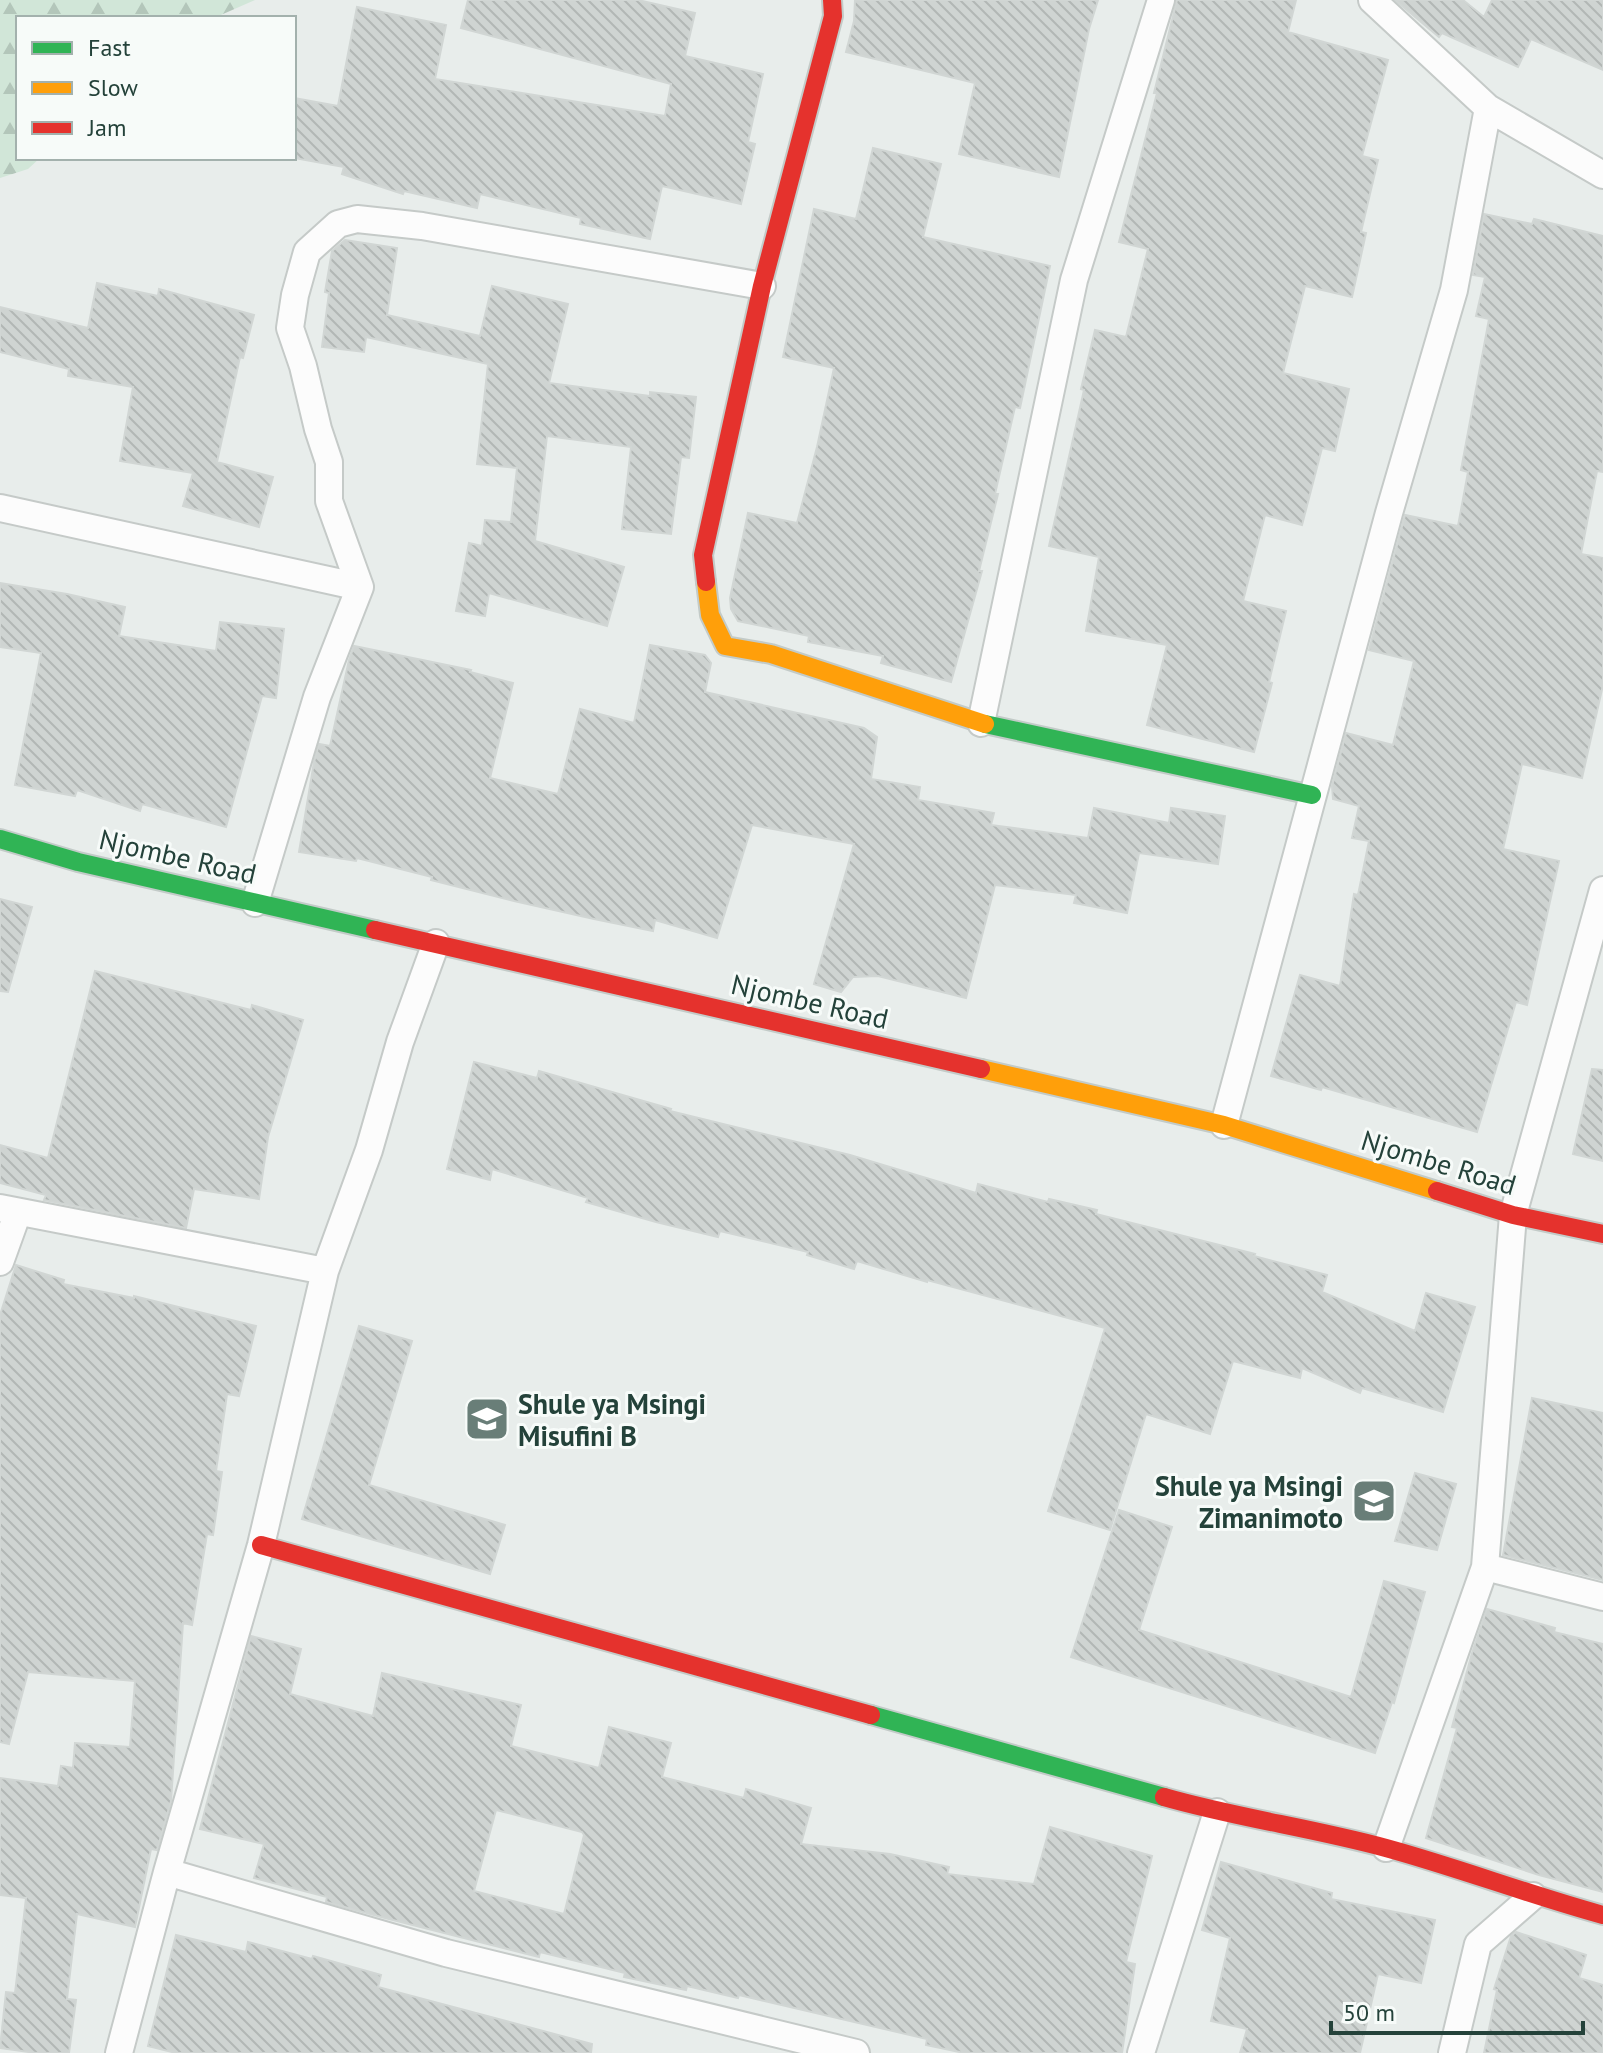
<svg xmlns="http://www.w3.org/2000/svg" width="1603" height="2053" viewBox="0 0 1603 2053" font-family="'PT Sans',sans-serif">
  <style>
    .forest { fill: url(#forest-firs) }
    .building { fill: url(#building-back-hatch); stroke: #d1d6d4; stroke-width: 2; fill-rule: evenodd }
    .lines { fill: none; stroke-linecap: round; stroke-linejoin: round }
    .street-casing { stroke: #c5cac8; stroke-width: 30 }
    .fast-casing { stroke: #c3cbc8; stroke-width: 22 }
    .slow-casing { stroke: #c3cbc8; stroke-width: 22 }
    .jam-casing { stroke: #c3cbc8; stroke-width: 22 }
    .street { stroke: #fcfcfc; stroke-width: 26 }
    .fast { stroke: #30b455; stroke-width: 18 }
    .slow { stroke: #ff9f0a; stroke-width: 18 }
    .jam { stroke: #e5322d; stroke-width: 18 }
    .labels { text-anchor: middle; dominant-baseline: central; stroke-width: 6; stroke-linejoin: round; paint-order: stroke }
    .street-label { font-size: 28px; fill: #24423a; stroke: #f7fbf9 }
    .poi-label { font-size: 28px; font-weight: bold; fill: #24423a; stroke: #f7fbf9; text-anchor: start }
  </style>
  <defs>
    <pattern id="forest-firs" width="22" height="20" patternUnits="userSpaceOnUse" patternTransform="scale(2)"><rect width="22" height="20" fill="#d1e6d8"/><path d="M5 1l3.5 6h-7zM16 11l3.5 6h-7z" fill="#b3c6ba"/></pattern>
    <pattern id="building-back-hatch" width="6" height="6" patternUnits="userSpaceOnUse" patternTransform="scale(2)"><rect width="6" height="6" fill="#cfd4d2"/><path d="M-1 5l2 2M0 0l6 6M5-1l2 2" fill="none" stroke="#b2b7b5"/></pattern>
  </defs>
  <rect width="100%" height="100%" fill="#e8edeb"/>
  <path class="forest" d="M0,0H255L214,18H18V158H40L28,169L0,178Z"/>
  <path class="building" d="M468,0H638L695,13L685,56L763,74L748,142L755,144L741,204L662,186L650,239L580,224L581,218L480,194L477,208L404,191L403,194L342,174L344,167L294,158V98L338,106L357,7L446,25L435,79L665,116L671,84L461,28Z
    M855,0H1098L1089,29L1059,177L959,154L975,83L846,52L854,21Z
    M1177,0H1296L1288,32L1388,60L1362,156L1378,160L1361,232L1366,233L1352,297L1305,286L1283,373L1349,389L1335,451L1322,448L1302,525L1265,515L1243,601L1286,611L1269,682L1272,683L1254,752L1147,725L1167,645L1086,631L1099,557L1049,546L1084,390L1081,389L1095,330L1126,337L1148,249L1119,242L1157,93H1154Z
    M1395,0H1463L1484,17L1492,0H1603V70L1531,39L1518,67L1442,33L1439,37Z
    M873,148L941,164L923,237L1050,266L1020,408L1015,407L995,494H998L979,571H982L951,682L881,663L883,656L808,642L809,636L738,621L731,609L730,598L748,513L797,523L817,447L834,368L783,357L814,209L856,219Z
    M1484,214L1532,224L1534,219L1603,236V472L1597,471L1581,554L1603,558V685L1582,778L1522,764L1503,849L1559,861L1527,1005L1516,1002L1477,1132L1322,1087L1321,1090L1271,1076L1300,975L1340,986L1354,894L1358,895L1369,841L1352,838L1359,806L1333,799L1332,786L1346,733L1393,745L1414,661L1369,650L1405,515L1458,526L1468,472L1461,470L1489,319L1476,316L1485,277L1473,275Z
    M345,240L397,248L387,315L480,336L492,286L568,304L549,383L650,396V392L696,397L689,458L681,457L671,534L622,529L631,447L547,436L535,541L624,567L607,626L489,593L485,616L456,611L469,543L482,546L485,520L511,522L517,468L477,464L488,364L366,337L364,352L322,347L329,293L325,292L332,251Z
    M97,283L158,296L159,289L254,315L243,358L240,357L217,462L273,477L259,527L183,506L193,473L120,461L133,387L68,376L69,369L0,352V307L88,328Z
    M0,583L67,594L125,607L119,636L216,651L220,622L284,629L276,698L262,696L226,827L142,804L140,811L77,790L75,796L15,785L41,653L0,647Z
    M650,645L705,655L711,663L705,692L864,728L877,737L871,779L920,787L918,800L994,813L991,825L1088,838L1094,808L1169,823L1171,808L1225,816L1218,864L1139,853L1127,913L1074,903L1076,895L995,885L966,998L878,976L853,977L841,992L814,984L854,844L752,825L717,938L655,920L653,931L594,919L514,901L431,880L432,877L357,858L356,861L299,852L314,762L319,744L330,746L349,660L354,646L471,670L470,672L513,683L490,778L558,794L580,709L634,723Z
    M0,899L32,907L8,992L0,991Z
    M95,971L251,1010L252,1005L303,1020L268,1137L259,1199L194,1189L186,1228L44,1200L46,1195L0,1183V1145L48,1158Z
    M474,1062L537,1078L539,1071L671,1109L670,1111L850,1155L976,1193L978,1184L1048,1202L1049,1199L1097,1210L1096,1214L1255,1254L1254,1256L1327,1275L1322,1292L1415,1331L1426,1293L1475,1307L1443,1412L1362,1388L1360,1393L1302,1368L1300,1378L1233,1361L1210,1434L1146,1414L1110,1530L1048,1511L1105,1328L927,1280V1282L857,1261L854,1269L807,1255L808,1252L720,1231L718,1237L656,1222L586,1202L588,1198L492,1169L490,1180L447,1169Z
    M1592,1069L1603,1070V1161L1573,1154Z
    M16,1265L64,1280L63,1284L134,1298V1296L256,1326L239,1396L227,1394L216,1471L222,1472L213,1535L207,1534L192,1625L183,1623L171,1801L157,1850L151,1849L135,1927L77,1914L67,1999L76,2000L69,2053H36L0,2048L6,1992L15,1993L26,1898L0,1895V1778L58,1786L61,1766L73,1768L75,1743L130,1747L135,1681L28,1672L9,1744L0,1742V1315Z
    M359,1326L412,1341L369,1485L505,1525L490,1574L302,1519Z
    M1532,1398L1603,1413V1580L1503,1555Z
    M1415,1473L1456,1484L1437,1550L1395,1541Z
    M1119,1510L1172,1527L1139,1630L1351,1697L1384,1581L1425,1592L1394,1703L1392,1702L1375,1753L1071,1657Z
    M1487,1609L1555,1628L1554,1632L1603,1644V1892L1539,1875L1426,1838L1457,1728L1452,1727L1472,1653Z
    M251,1636L301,1649L290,1694L373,1716L382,1673L521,1705L511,1746L599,1768L609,1727L671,1743L662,1777L744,1798L746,1789L811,1808L801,1844L890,1854L949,1867L947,1874L1034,1884L1050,1827L1152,1856L1126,1962L1135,1964L1122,2053H964L926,2045L927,2039L739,1995L738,1998L687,1986L686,1990L624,1977L625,1973L540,1952L539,1957L385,1918L326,1902L327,1897L254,1878L264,1844L200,1829ZM496,1810L582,1832L584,1835L564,1914L474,1891Z
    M1221,1862L1332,1893L1331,1899L1435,1920L1421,1983L1378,1974L1360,2053H1240L1247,2029L1211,2021L1230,1938L1202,1930Z
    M1516,1932L1586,1955L1579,1978L1603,1985V2053H1484L1497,1990L1494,1989L1511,1936Z
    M176,1935L246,1952L248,1942L312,1959L313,1956L381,1975L378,1987L592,2044L591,2053H176L148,2046Z"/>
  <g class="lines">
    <g class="street-casing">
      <path id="street" d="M1372,0L1488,108L1603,175
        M0,508L360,587
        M981,723L1074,280L1161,0
        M255,903L317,697L360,587L329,501V462L318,429L303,366L290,328L295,295L307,252L338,224L357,219L422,226L762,286
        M1224,1125L1389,513L1454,290L1488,108
        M0,1208L325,1271
        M0,1262L18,1212
        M1485,1567L1603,1597
        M1386,1848L1485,1567L1513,1215L1603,890
        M167,1872L446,1953L856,2053
        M119,2053L167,1872L261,1545L325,1271L369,1150L400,1042L436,943
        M1141,2053L1217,1812
        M1452,2053L1478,1944L1533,1896"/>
    </g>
    <g class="fast-casing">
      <path id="fast" d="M985,724L1312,795
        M0,839L78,862L375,930
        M871,1715L1164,1797"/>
    </g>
    <g class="slow-casing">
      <path id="slow" d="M706,582L710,615L725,646L771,654L985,724
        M981,1069L1224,1125L1437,1191"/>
    </g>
    <g class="jam-casing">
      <path id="jam" d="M706,582L703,555L762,286L833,16L832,0
        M375,930L981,1069
        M1437,1191L1513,1215L1603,1234
        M261,1545L871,1715
        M1164,1797C1237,1818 1313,1828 1386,1848C1459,1868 1530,1895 1603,1915"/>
    </g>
    <use href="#street" class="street"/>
    <use href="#fast" class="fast"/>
    <use href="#slow" class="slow"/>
    <use href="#jam" class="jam"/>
  </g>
  <defs>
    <g id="school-square" transform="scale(2.3)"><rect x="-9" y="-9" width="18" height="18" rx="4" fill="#697e78" stroke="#f7fbf9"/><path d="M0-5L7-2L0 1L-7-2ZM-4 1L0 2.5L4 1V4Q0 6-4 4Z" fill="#fff"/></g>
  </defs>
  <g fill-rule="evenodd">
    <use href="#school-square" x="487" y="1419"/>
    <use href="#school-square" x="1374" y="1501"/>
  </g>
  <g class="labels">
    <g class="street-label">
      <text transform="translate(178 856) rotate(13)">Njombe Road</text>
      <text transform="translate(810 1001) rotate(13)">Njombe Road</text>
      <text transform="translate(1439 1162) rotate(17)">Njombe Road</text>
    </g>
    <g class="poi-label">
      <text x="518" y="1403">Shule ya Msingi<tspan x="518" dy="32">Misufini B</tspan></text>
      <text x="1343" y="1485" text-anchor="end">Shule ya Msingi<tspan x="1343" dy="32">Zimanimoto</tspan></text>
    </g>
  </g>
  <rect x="16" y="16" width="280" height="144" fill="#f7fbf9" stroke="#a3b1ad" stroke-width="2"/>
  <rect x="32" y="42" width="40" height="12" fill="#30b455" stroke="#a3b1ad" stroke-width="2"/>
  <text x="88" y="56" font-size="24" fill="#24423a">Fast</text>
  <rect x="32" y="82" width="40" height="12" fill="#ff9f0a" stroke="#a3b1ad" stroke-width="2"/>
  <text x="88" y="96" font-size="24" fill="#24423a">Slow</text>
  <rect x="32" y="122" width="40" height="12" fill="#e5322d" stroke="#a3b1ad" stroke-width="2"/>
  <text x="88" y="136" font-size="24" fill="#24423a">Jam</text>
  <path d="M1331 2021v12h252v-12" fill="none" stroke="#24423a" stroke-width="4"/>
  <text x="1343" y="2021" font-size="24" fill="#24423a" stroke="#f7fbf9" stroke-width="6" paint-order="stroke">50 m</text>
</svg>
